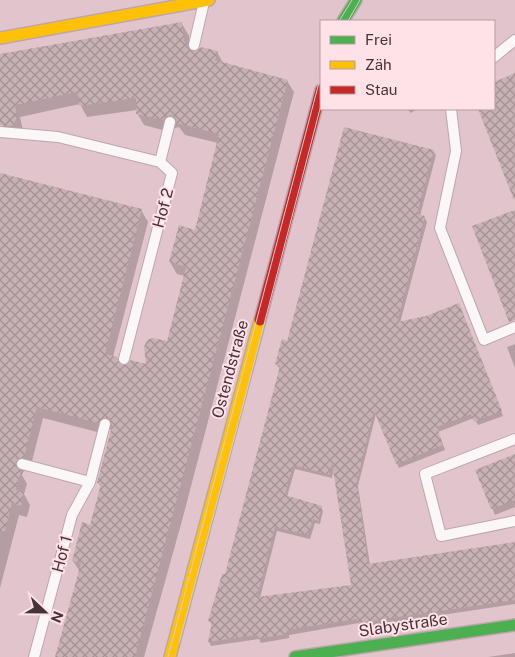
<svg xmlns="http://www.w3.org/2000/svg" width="515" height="657" viewBox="0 0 515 657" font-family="'Public Sans',sans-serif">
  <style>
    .shadow { fill: #0003; fill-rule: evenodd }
    .building { fill: url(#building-cross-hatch); fill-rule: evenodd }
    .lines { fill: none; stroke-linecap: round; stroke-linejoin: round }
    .lane-casing { stroke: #bca6ac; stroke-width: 12 }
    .fast-casing { stroke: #bca6ac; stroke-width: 14 }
    .slow-casing { stroke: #bca6ac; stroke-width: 14 }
    .jam-casing { stroke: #bca6ac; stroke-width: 14 }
    .lane { stroke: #fbf6f7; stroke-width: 10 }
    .fast { stroke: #4caf50; stroke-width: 11 }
    .slow { stroke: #ffc107; stroke-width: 11 }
    .jam { stroke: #c62828; stroke-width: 11 }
    .tram { stroke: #d6cecf; stroke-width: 1 }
    .labels { text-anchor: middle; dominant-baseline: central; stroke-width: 4; stroke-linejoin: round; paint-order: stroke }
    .street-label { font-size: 16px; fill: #473237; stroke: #fee2e8 }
  </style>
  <defs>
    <pattern id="building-cross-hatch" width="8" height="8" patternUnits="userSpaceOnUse" patternTransform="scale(1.25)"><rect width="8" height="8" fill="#c8b1b4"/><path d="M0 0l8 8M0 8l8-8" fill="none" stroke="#a49193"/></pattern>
  </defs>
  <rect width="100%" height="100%" fill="#e2c5cc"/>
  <path class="shadow" d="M182,24L189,36L191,52H217L223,63L287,81L294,92L183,517L144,657H57L80,572L73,561L91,526L101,488L99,483L113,429H111L105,434L43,418L30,469L24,471L22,475L27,484L24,494L30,505L27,517L19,515L0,588V174L141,210L148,222L113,357L117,358L122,367L147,366L168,343L185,276L177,274L170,262L196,231L218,143L185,135L179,127L172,129L170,132L144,125L137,113V110L87,117L80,104L20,117L23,130L11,137L0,121V55Z
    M407,109H417L411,113Z
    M433,151L436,155L420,216L424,217L427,222L400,323L461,309L503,416L478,425L474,418L438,432L445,450L399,468L376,414L358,486L370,565L515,544V604L362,627L359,623L289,635V638L261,643L259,639L211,646L209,642L212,626L210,621L226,576L280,369L276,364L288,342ZM334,467L353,586L260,598L277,531L310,539L315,523L320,524L323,511L321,507L287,497L295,469L332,478Z
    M515,344V368L507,347Z
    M515,455V507L495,515L477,470Z
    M515,653V657H488Z"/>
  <path class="building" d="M182,22L184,42L187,43L190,50L196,51L201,47L218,51L215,60L288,80L135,657H55L81,563L72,561L82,522L90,525L101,484L97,483L112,426L110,419L107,418H103L98,423L37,407L24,457L18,459L15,463L17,468L21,471L16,490L24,492L21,506L12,503L5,531H0V173L142,209L105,354L117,357L118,361L122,365H126L131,360L146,364L144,347L147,340L153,338L167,341L186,267L169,262L179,225L195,230L219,134L177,123L175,117L171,115L165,117L163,120L136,114V98L79,106L77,92L15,105L17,117L14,124L11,126L0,125V54Z
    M515,73V199L514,200L478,109H494V82Z
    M344,127L434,150L417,214L425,216L397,322L426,316L459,303L502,411L474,422L471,414L437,427L443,445L396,464L374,411L357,481L368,564L515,542V600L358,623L357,619L305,627L287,630L288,634L257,639L256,635L208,642L212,622L208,621L222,574H225L280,366L275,364L282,339L287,341ZM332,463L351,585L257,597L275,527L308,535L313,519L318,521L322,506L285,495L293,465L329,475Z
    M515,210V320L509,322L472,226Z
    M515,454V500L491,509L475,470Z"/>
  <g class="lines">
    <g class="lane-casing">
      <path id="lane" d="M194,45L204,2
        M494,57L515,40
        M451,109L456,151L440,228L484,340L515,327
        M0,132L58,137L160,162L172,173L124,359
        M160,162L170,122
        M515,439L425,474L441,536L515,521
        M22,464L90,482
        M34,657L72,515L90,482L105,424"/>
    </g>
    <g class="fast-casing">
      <path id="fast" d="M343,21L356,0
        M295,657L515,625"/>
    </g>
    <g class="slow-casing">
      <path id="slow" d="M0,38L209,0
        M170,657L260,320"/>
    </g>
    <g class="jam-casing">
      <path id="jam" d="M260,320L321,90"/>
    </g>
    <use href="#lane" class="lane"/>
    <use href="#fast" class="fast"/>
    <use href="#slow" class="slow"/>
    <use href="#jam" class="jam"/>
    <path class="tram" d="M339,21L352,0
      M348,21L360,0
      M179,643L242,409L321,105
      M168,657L321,75"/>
  </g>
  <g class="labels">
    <g class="street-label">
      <text transform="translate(163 208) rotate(-75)">Hof 2</text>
      <text transform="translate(230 369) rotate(-75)">Ostendstraße</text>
      <text transform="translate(62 554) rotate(-75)">Hof 1</text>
      <text transform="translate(403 625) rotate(-8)">Slabystraße</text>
    </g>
  </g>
  <rect x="320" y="20" width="175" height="90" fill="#fee2e8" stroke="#b59ca1"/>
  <rect x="330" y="36" width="25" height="8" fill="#4caf50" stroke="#b59ca1"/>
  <text x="365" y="45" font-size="15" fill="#473237">Frei</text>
  <rect x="330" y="61" width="25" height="8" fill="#ffc107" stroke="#b59ca1"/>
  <text x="365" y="70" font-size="15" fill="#473237">Zäh</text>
  <rect x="330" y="86" width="25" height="8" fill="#c62828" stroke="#b59ca1"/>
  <text x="365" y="95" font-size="15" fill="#473237">Stau</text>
  <g transform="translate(45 612) rotate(112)" stroke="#fee2e8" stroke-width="4" paint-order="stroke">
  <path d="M0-4L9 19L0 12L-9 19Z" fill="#473237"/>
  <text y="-8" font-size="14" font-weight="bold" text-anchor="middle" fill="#473237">N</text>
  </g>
</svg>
